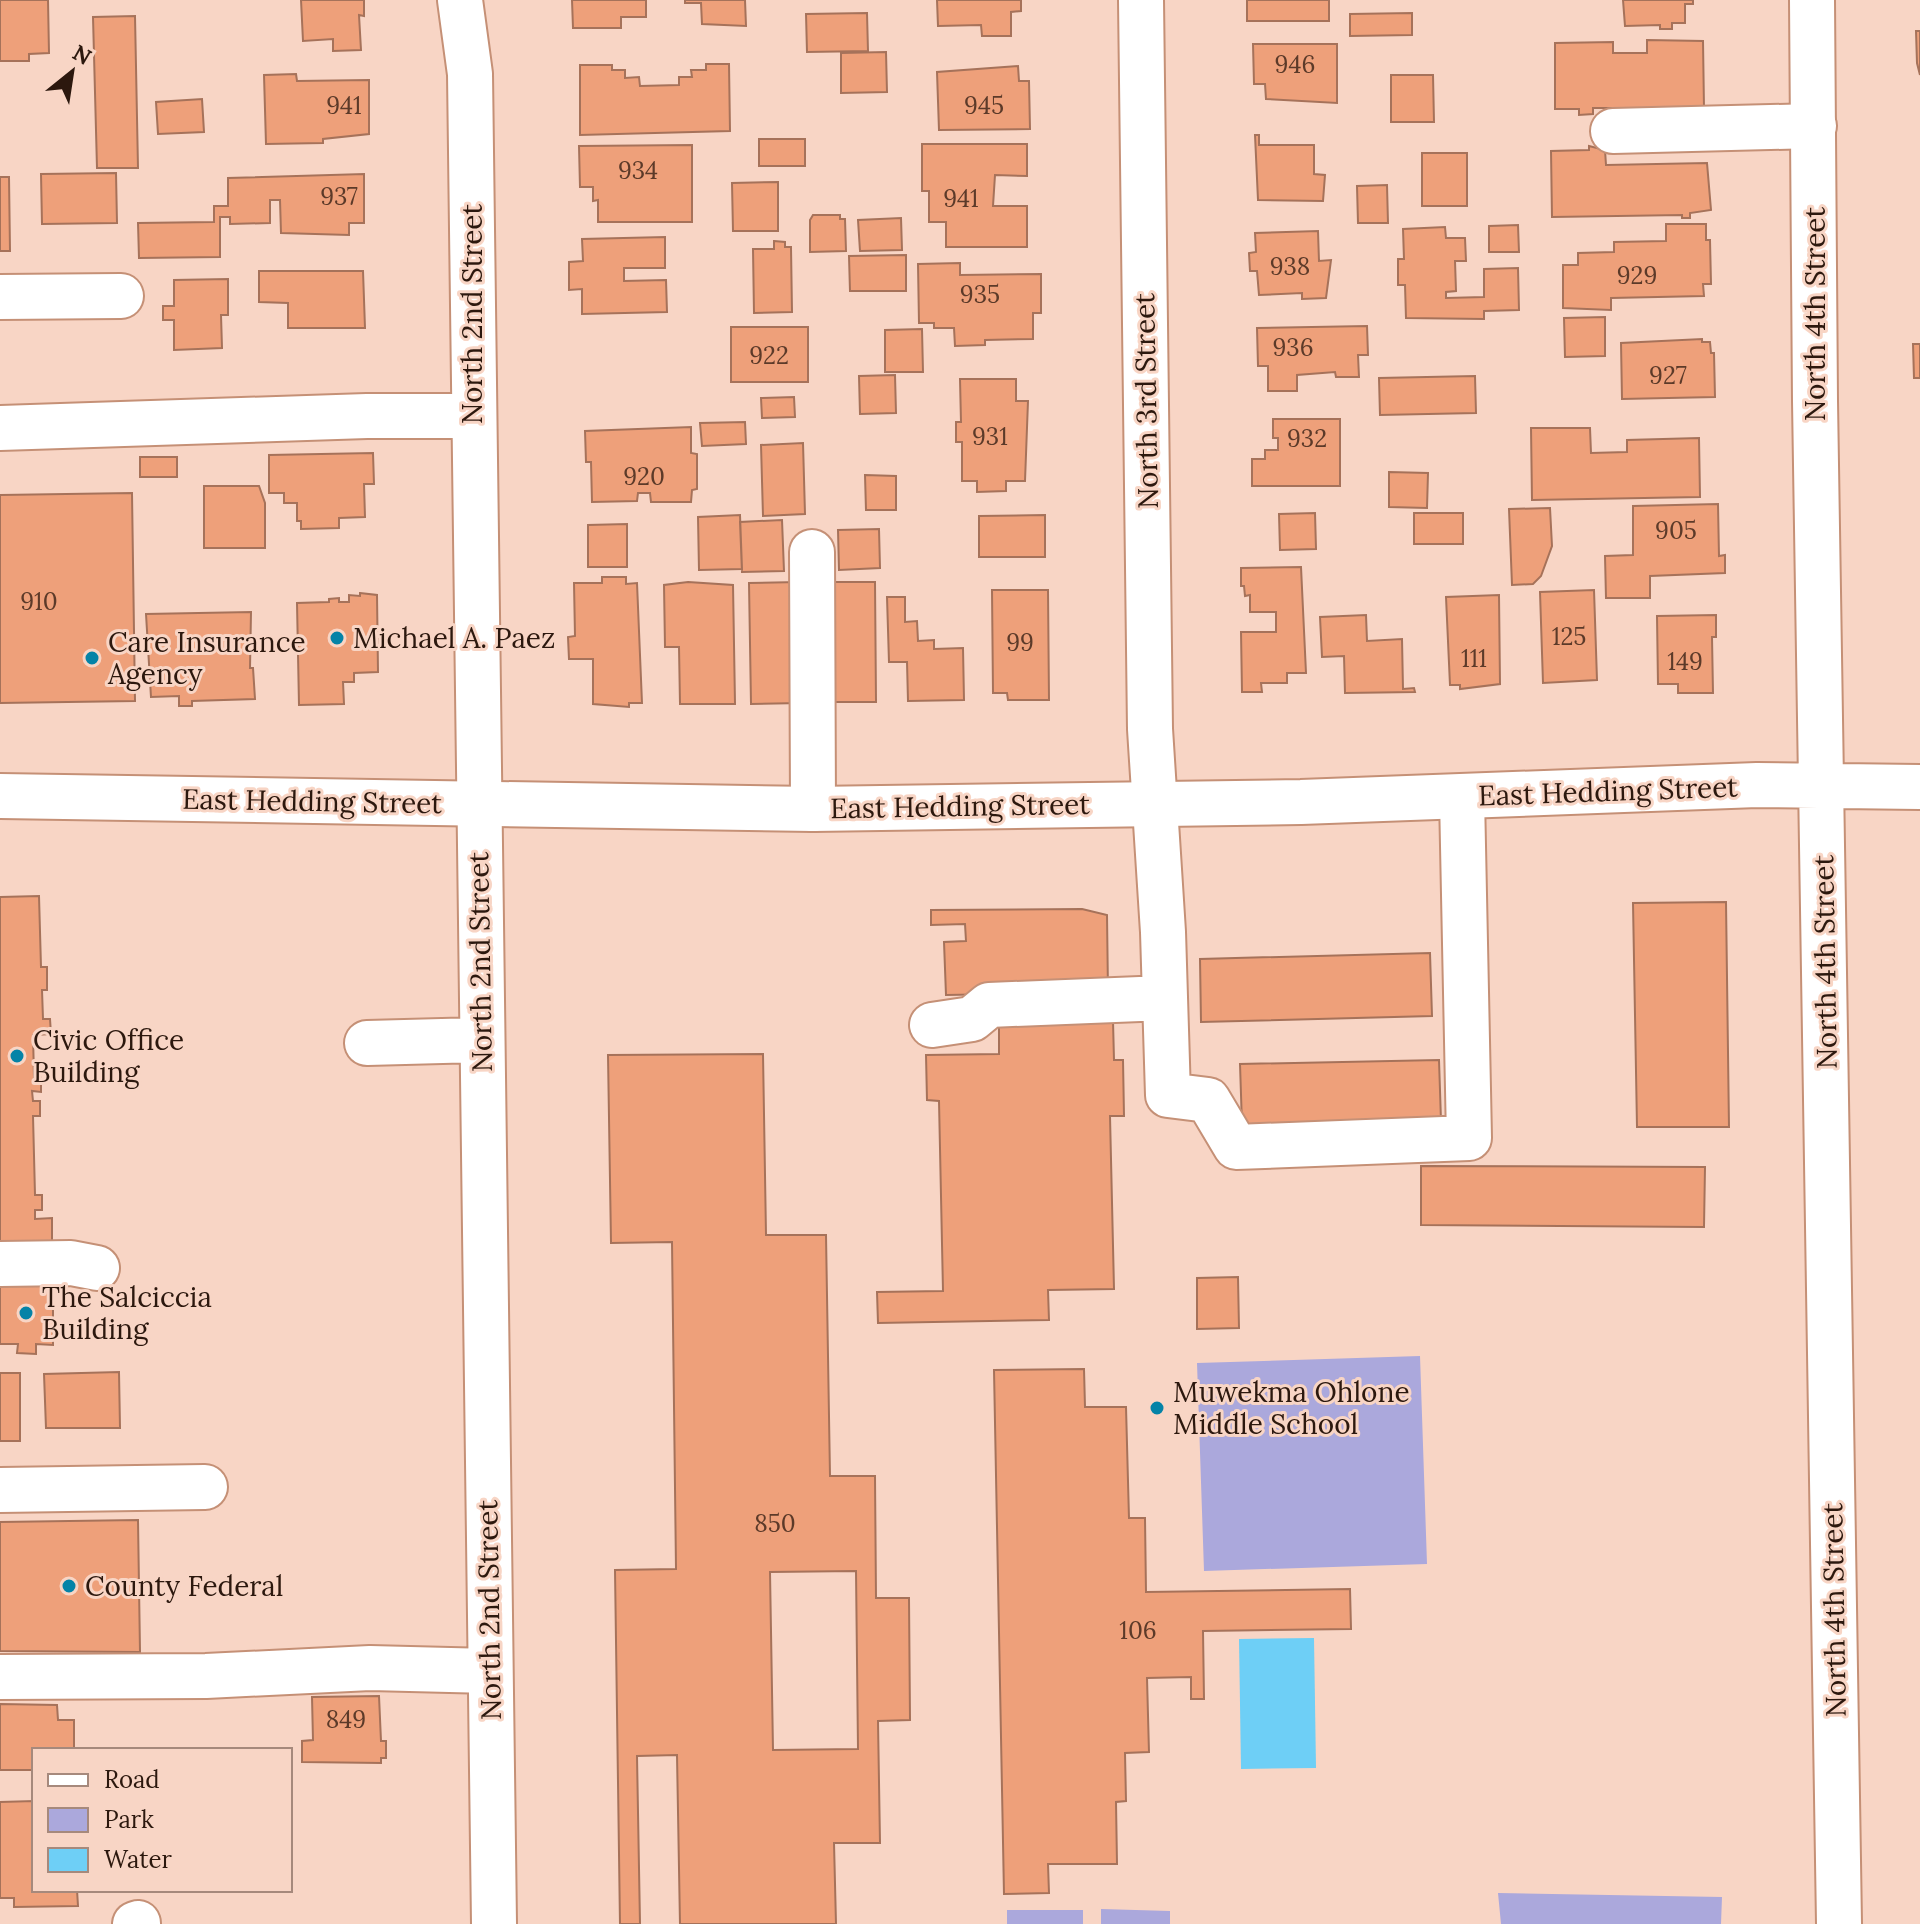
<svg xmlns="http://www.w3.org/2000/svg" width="1920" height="1924" viewBox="0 0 1920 1924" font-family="Lora,serif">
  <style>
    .green { fill: #aba8dc }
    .water { fill: #6ecff6 }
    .building { fill: #eea07a; stroke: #a6725a; stroke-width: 2; fill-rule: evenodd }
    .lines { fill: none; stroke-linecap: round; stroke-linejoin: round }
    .minor-casing { stroke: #c59076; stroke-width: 48 }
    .major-casing { stroke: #c59076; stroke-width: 48 }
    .minor { stroke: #fff; stroke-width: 44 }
    .major { stroke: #fff; stroke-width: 44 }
    .poi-dot { fill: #0583a7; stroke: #f8d5c5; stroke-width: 3 }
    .labels { text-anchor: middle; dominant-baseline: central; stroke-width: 6; stroke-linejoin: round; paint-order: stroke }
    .number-label { font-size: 24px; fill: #5c3a29 }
    .street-label { font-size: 28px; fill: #2c180e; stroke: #f8d5c5 }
    .poi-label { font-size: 28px; fill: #2c180e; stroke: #f8d5c5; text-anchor: start }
  </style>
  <rect width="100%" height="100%" fill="#f8d5c5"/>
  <path class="green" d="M1420,1356L1427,1564L1204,1571L1197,1363Z
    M1498,1893L1722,1897L1721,1924H1501Z
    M1101,1909L1170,1911V1924H1101Z
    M1007,1910H1083V1924H1007Z"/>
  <path class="water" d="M1314,1638L1316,1768L1241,1769L1239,1639Z"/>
  <path class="building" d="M0,0H48L49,53L29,54V61H0Z
    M301,0H364V16L359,15L361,50L333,51V39L303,41Z
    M572,0H646V17H621V28H573Z
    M685,0H745L746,26L702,24L701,3H685Z
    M937,0H1021V11L1011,12V36H982L981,25L938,26Z
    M1247,0H1329V21H1247Z
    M1623,0H1693V4H1685V23H1672V29H1660V25L1625,26Z
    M867,13L868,51L807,52L806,14Z
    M1412,13V35L1350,36V14Z
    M135,16L138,168H97L93,17Z
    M1916,31H1920V75L1917,63Z
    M1647,40L1703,41L1704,108H1593V114L1579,115V109H1555V43L1613,42V53H1647Z
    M1253,44H1337V103L1266,99L1265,84H1254Z
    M886,52L887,92L841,93V53Z
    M706,64H729L730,131L580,135V65H612V70H625V78L639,77L640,86L679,85V77H692L691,70H706Z
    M1018,66L1019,81H1029L1030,129L939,130L937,72Z
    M296,74L297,81L369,80V134L323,139V143L266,144L264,75Z
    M1391,75H1433L1434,122H1391Z
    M202,99L204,132L158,134L156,102Z
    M1255,135H1259V145H1314V174L1325,175L1323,201L1258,200Z
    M759,139H805V166H759Z
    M922,144H1027V176L995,175L993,206H1027V247H946V222H929V191H922Z
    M692,145V222H598V200L593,201V187H580L579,146Z
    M1589,146L1605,150L1606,165L1707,163L1711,210L1690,213V218H1682V215L1552,217L1551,151L1589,150Z
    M1422,153H1467V206H1422Z
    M116,173L117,223L42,224L41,174Z
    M364,174V223H349V235L281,233L280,200H270V223L230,224V217H220V257L139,258L138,223L214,222V206H228V178Z
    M0,177H9L10,251H0Z
    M778,182V231H733L732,183Z
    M1387,185L1388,223H1358L1357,186Z
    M813,215H840V219H845L846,251L810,252V220Z
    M901,218L902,250L860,251L858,220Z
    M1666,224H1706V240H1710L1711,284H1703L1704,296L1611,298V310L1563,308V265H1578V253L1614,252V242L1666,241Z
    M1518,225L1519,252H1489V226Z
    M1445,227L1446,238H1465L1466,261H1455L1456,291L1446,292V298L1484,297V269L1518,268L1519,310L1484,311V319L1406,318L1405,285H1398V259H1404L1403,229Z
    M1318,231L1319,261L1331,260L1326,298L1302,299V293L1259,295L1257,271H1250L1249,253L1256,252L1255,233Z
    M665,237V268H624V281L666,280L667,312L582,314V289L569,290V262L583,261L582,239Z
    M774,241L785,242V247H791L792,312L754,313L753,249H774Z
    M906,255V291H850L849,256Z
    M960,263V275L1041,274V313H1033V339L985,340V345L955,346L954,328H934V323H919L918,264Z
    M259,271H363L365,328H288V303L259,302Z
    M228,279V315H221L222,348L174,350V320H163V306H174V280Z
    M1605,317V356L1565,357L1564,318Z
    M1367,326L1368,355H1358L1359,377H1336L1335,372L1297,375V391H1268V366H1258L1257,328Z
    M731,327H808V382H731Z
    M922,329L923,372H885V330Z
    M1702,339V342H1710L1711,353H1714L1715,397L1622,399L1621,343Z
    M1913,344H1920V378H1914Z
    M895,375L896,413L860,414L859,376Z
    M1475,376L1476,413L1380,415L1379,378Z
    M960,379H1016V401H1028L1025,481H1006V491L977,492V481H962V442H956V422H961Z
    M794,397L795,417L762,418L761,398Z
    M1273,419H1340V486H1252V459H1265V450H1278V438H1273Z
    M745,422L746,444L702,446L700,423Z
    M691,427V453L697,454V489L692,490L691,502H651L650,493H638L637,501L592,502L591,462H586L585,431Z
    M1531,428H1590L1591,453L1627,452V440L1699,438L1700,497L1532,500Z
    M803,443L805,514L763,516L761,445Z
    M373,453L374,484H364L365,517L339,518V528L301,529V521H297V503H284V493H269V455Z
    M140,457H177V477H140Z
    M1389,472L1428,473L1427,508L1389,507Z
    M865,475L896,476V510H866Z
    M204,486H259L265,503V548H204Z
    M132,493L135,701L0,703V495Z
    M1718,504L1719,556L1725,555V573L1650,576V598H1606L1605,556L1633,555V506Z
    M1550,508L1552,546L1541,576L1533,584L1512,585L1509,509Z
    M1315,513L1316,549L1280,550L1279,514Z
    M1414,513H1463V544H1414Z
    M740,515L742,569L699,570L698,517Z
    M1045,515V557H979V516Z
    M782,520L784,571L742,572L740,522Z
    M627,524V567H588V525Z
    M879,529L880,568L839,570L838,530Z
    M1301,567L1306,673H1287V683H1261L1262,692H1242L1241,632H1276V612H1250V595L1245,596L1244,586H1241V568Z
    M602,577H626V584L637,583L642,703H629V707L593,704V659H569L568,637L575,636L574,583H602Z
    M688,582L733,585L735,704H680L679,647H665L664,585Z
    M799,582L801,703L751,704L749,583Z
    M825,582H875L876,702H826Z
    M992,590H1048L1049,700H1008L1007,693H993Z
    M1594,590L1597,680L1543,683L1540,592Z
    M360,593L377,595L378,672L354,673V682H343L344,704L299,705L297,603L329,602V599L339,598V602H349V595L360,596Z
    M1499,595L1500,684L1460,689V685H1450L1446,597Z
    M887,597H905V622L917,621L918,641L934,640V649L963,648L964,700L908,701L907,662H889Z
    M251,612L250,668H253L255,699L192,701V706H179V696L151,697L146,614Z
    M1366,615L1367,641L1402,639L1403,689L1414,688L1415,692L1345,693L1344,656L1322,657L1320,617Z
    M1716,615V637H1712L1713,693H1678V684H1658L1657,616Z
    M39,896L41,967H47V990H42L43,1019H50L51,1034L33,1035L34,1077H41V1092L32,1091L33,1101H40V1116H33L35,1195H42V1210H35V1219L52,1218V1247L0,1256V897Z
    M1726,902L1729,1127H1637L1633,903Z
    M1082,909L1107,915L1108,992L946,995L944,942L966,941L965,924L931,925V910Z
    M1430,953L1432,1016L1201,1022L1200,959Z
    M1113,1021L1114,1060H1123L1124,1116H1110L1114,1289L1048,1290L1049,1320L878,1323L877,1292L943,1291L939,1101L927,1100L926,1055L999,1054V1023Z
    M763,1054L766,1235H826L830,1476H875L876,1598H909L910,1720L878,1721L880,1843H834L836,1924H680L677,1755L637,1756L640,1924H620L615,1570L676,1569L672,1242L611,1243L608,1055ZM856,1571L858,1749L773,1750L770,1572Z
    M1439,1060L1441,1121L1242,1125L1240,1064Z
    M1421,1166L1705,1167L1704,1227L1421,1225Z
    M1238,1277L1239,1328L1197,1329V1278Z
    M0,1281L53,1282V1345L36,1344V1354L17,1353L18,1344H0Z
    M1084,1369L1085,1407H1126L1129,1518H1145L1146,1592L1350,1589L1351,1629L1203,1631L1204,1699H1191V1677L1147,1678L1149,1752L1125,1753L1126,1801L1116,1802L1117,1864H1048L1049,1893L1004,1894L994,1370Z
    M119,1372L120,1428H46L44,1374Z
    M0,1373H20V1441H0Z
    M138,1520L140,1652L0,1651V1522Z
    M379,1696L381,1741H386V1758H381V1763L302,1762V1741L313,1740L312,1697Z
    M0,1704L57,1705L58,1720H74V1750H34V1770H0Z
    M34,1801V1890H77L78,1906L14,1907V1898H0V1802Z"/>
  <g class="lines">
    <g class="minor-casing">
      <path id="minor" d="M460,0L470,74L494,1924
        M1141,0L1150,729L1163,932L1168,1095L1208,1100L1236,1147L1469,1138L1462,797
        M1613,131L1814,126
        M0,297L121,296
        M0,428L367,416H473
        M812,552L813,809
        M932,1025L972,1019L989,1005L1165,998
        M367,1043L480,1040
        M0,1264L71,1263L97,1268
        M0,1490L205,1487
        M0,1677L206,1676L370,1668L490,1671
        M135,1924L138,1923"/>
    </g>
    <g class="major-casing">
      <path id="major" d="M1812,0L1815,401L1839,1924
        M0,796L813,809L1301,802L1757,785L1920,787"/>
    </g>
    <use href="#minor" class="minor"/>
    <use href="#major" class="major"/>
  </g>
  <g class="poi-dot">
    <circle cx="337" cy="638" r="8"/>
    <circle cx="92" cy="658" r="8"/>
    <circle cx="17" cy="1056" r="8"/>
    <circle cx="26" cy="1313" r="8"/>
    <circle cx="1157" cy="1408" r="8"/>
    <circle cx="69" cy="1586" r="8"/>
  </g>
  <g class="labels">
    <g class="number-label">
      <text x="1295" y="64">946</text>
      <text x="344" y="105">941</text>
      <text x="984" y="105">945</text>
      <text x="638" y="170">934</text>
      <text x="339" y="196">937</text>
      <text x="961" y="198">941</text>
      <text x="1290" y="266">938</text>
      <text x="1637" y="275">929</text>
      <text x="980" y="294">935</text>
      <text x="1293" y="347">936</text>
      <text x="769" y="355">922</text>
      <text x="1668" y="375">927</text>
      <text x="990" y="436">931</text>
      <text x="1307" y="438">932</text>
      <text x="644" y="476">920</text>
      <text x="1676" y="530">905</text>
      <text x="39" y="601">910</text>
      <text x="1569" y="636">125</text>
      <text x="1020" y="642">99</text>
      <text x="1474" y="658">111</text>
      <text x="1685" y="661">149</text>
      <text x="775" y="1523">850</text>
      <text x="1138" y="1630">106</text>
      <text x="346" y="1719">849</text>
    </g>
    <g class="street-label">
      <text transform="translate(472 314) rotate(-90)">North 2nd Street</text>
      <text transform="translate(1815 314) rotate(-90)">North 4th Street</text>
      <text transform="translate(1146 401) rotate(-91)">North 3rd Street</text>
      <text transform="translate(1608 791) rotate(-2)">East Hedding Street</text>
      <text transform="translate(312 801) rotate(1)">East Hedding Street</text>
      <text transform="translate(960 806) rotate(-1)">East Hedding Street</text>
      <text transform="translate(480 962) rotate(-91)">North 2nd Street</text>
      <text transform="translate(1825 962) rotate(-91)">North 4th Street</text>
      <text transform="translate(489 1610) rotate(-91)">North 2nd Street</text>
      <text transform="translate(1834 1610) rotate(-91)">North 4th Street</text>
    </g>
    <g class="poi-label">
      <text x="353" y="638">Michael A. Paez</text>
      <text x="108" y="642">Care Insurance<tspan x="108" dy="32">Agency</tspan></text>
      <text x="33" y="1040">Civic Office<tspan x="33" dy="32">Building</tspan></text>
      <text x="42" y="1297">The Salciccia<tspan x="42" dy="32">Building</tspan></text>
      <text x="1173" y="1392">Muwekma Ohlone<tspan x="1173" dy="32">Middle School</tspan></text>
      <text x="85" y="1586">County Federal</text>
    </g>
  </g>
  <rect x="32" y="1748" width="260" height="144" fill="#f8d5c5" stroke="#a6897c" stroke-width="2"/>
  <rect x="48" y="1774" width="40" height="12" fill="#ffffff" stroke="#a6897c" stroke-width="2"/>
  <text x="104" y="1788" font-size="24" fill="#2c180e">Road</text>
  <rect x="48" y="1808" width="40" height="24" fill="#aba8dc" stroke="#a6897c" stroke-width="2"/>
  <text x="104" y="1828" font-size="24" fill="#2c180e">Park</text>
  <rect x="48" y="1848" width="40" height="24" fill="#6ecff6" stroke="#a6897c" stroke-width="2"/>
  <text x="104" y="1868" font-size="24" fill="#2c180e">Water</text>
  <g transform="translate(72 72) rotate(30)" stroke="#f8d5c5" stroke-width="6" paint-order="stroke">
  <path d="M0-6L14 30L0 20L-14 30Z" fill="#2c180e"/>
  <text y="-12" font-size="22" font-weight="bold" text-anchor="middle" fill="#2c180e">N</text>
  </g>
</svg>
